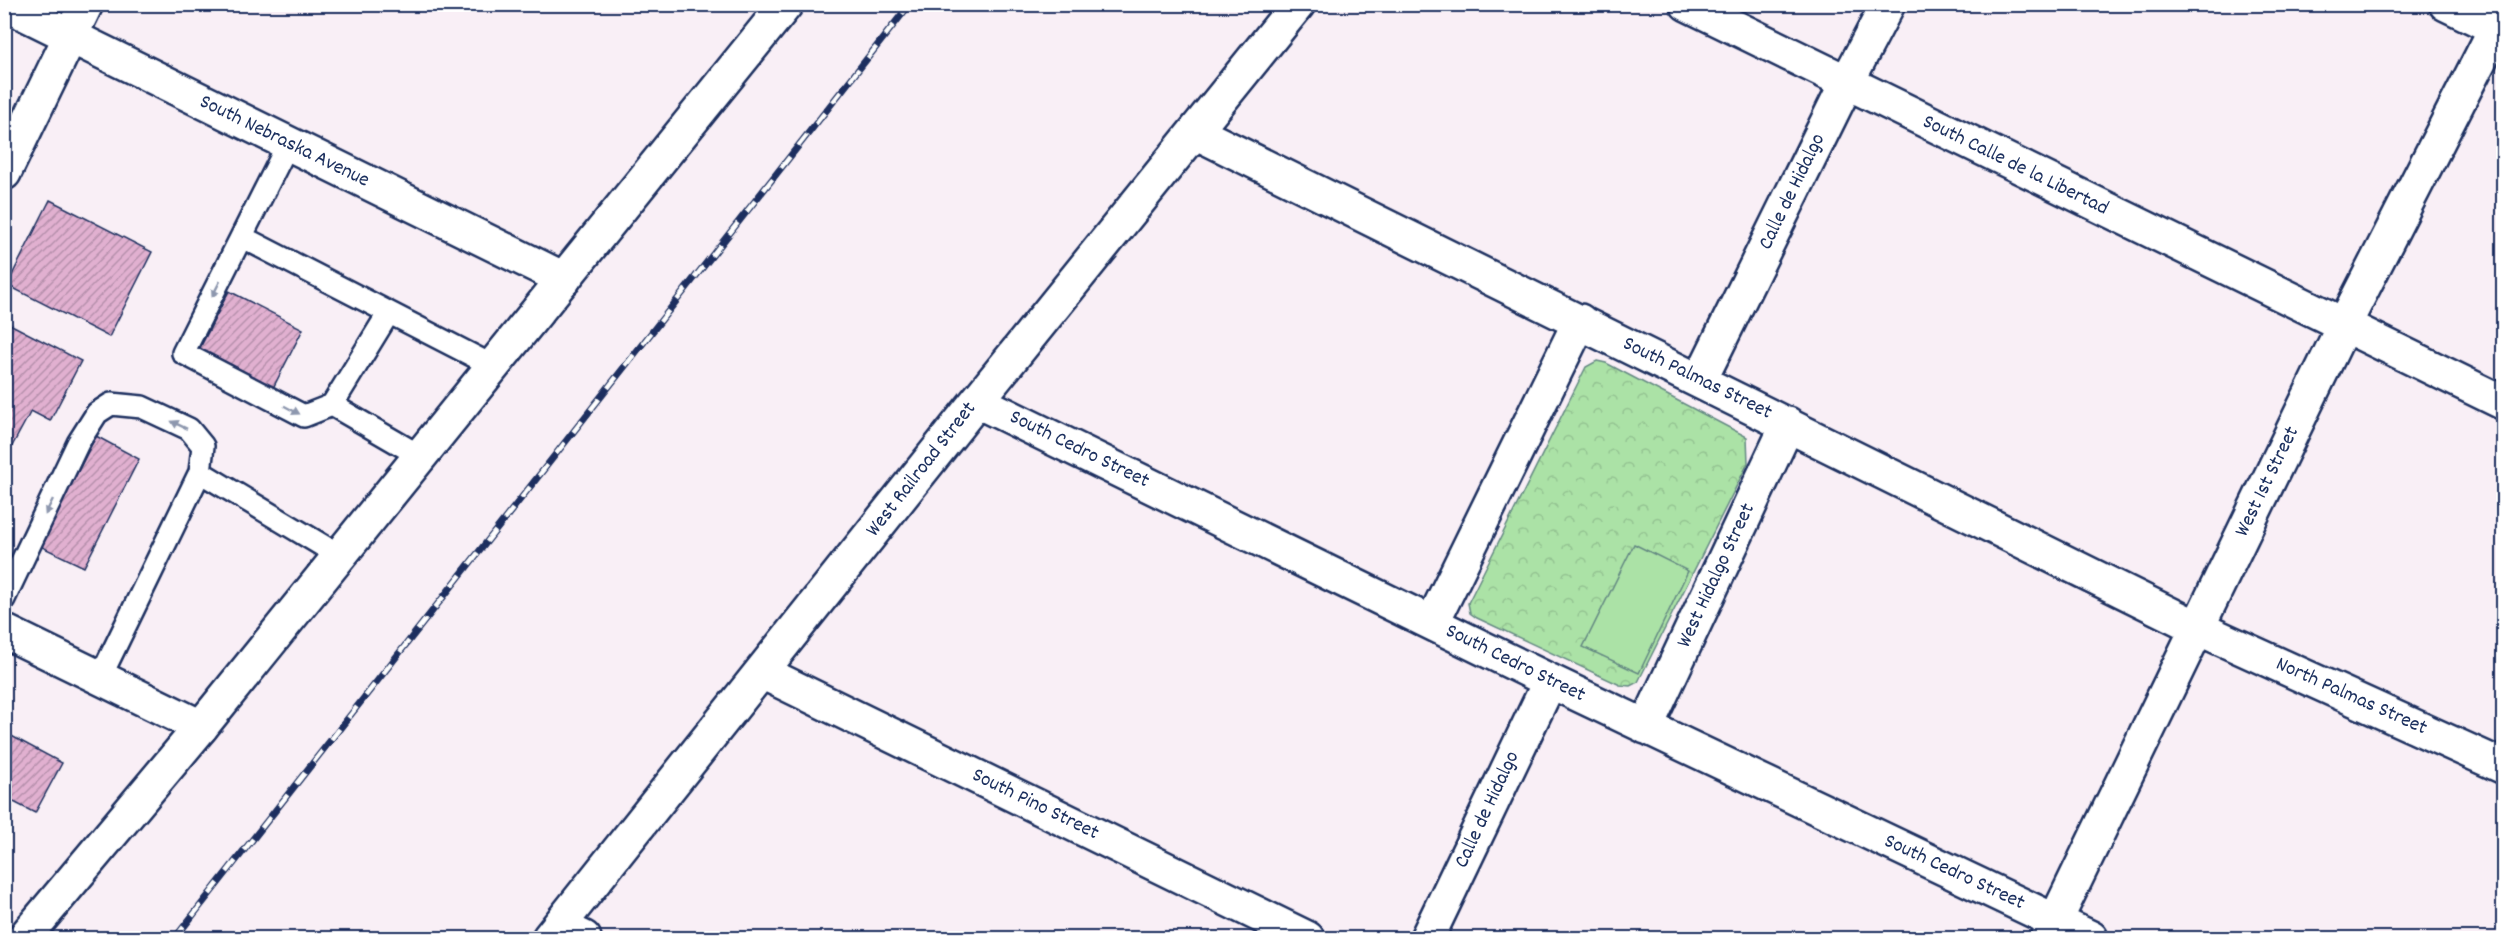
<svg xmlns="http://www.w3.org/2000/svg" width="2508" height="943" viewBox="0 0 2508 943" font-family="Dekko,sans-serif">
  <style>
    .park { fill: url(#park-crowns); stroke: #638882; stroke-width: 1.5 }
    .pitch { fill: #abe2a6; stroke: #638882; stroke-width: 1.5 }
    .building { fill: url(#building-hatch); stroke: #1b2f5e; stroke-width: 1.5 }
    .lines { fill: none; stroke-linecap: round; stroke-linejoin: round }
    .lane-casing { stroke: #1b2f5e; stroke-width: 26 }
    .street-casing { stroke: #1b2f5e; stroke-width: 38 }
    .secondary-casing { stroke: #1b2f5e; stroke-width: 38 }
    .primary-casing { stroke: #1b2f5e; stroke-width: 38 }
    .lane { stroke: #fff; stroke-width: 21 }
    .street { stroke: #fff; stroke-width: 33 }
    .secondary { stroke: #fff; stroke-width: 33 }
    .primary { stroke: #fff; stroke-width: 33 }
    .rail-casing { stroke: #1b2f5e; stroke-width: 7 }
    .rail { stroke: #fff; stroke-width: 4.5; stroke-dasharray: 14; stroke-linecap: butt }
    .oneway { fill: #8d97ae }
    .labels { text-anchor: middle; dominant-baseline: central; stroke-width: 6; stroke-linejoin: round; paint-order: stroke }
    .street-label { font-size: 21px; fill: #1b2f5e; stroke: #fff }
  </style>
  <defs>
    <pattern id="park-crowns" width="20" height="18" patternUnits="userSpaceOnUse" patternTransform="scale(1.5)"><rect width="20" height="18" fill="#abe2a6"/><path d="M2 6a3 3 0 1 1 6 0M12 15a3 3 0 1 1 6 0" fill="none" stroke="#93c291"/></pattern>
    <pattern id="building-hatch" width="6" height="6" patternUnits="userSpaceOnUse" patternTransform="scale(1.5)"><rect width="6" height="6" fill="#e1b0d0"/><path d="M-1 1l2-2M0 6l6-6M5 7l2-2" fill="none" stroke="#b690ac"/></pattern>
  </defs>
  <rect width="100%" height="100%" fill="#f9eff6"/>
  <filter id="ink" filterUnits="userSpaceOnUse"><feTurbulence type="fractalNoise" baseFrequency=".0167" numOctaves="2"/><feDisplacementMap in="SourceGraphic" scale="12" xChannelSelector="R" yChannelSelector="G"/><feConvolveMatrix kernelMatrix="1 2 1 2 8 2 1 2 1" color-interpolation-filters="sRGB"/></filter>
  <g filter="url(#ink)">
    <path class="park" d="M1597,361L1606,363L1747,437L1748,463L1638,682L1630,686L1620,685L1477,618L1470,613L1468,603L1586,367Z"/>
    <path class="pitch" d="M1634,544L1688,571L1639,673L1583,647Z"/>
    <path class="building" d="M50,200L152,252L109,337L7,285Z
      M229,291L303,329L273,388L199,350Z
      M4,321L81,361L50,421L31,411L4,461Z
      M96,436L139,459L84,567L40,546Z
      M4,732L62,763L35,813L4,797Z"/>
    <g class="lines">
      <g class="lane-casing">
        <path id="lane" d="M288,144L183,353L304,416L332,405
          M242,237L493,366
          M388,314L332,405L420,456
          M4,599L78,443L97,413L111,404L142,407L189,429L203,446L200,472
          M100,678L200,472L340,556"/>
      </g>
      <g class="street-casing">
        <path id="street" d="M5,4L564,279
          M1687,4L2504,403
          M1195,132L2198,628L2504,767
          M4,173L86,4
          M1700,380L1846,84L1888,4
          M977,401L1550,681L2091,938
          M1432,623L1580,321
          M4,631L201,727
          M762,672L1307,938
          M1646,727L1788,424
          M559,926L584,938
          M549,938L977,401L1298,4
          M1427,938L1550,681
          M2047,938L2344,325L2496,28"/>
      </g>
      <g class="secondary-casing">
        <path id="secondary" d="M2446,4L2504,32"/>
      </g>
      <g class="primary-casing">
        <path id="primary" d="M24,938L201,727L786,4"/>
      </g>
      <use href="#lane" class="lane"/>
      <use href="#street" class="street"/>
      <use href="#secondary" class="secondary"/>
      <use href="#primary" class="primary"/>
      <g class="rail-casing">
        <path id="rail" d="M175,938L910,4"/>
      </g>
      <use href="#rail" class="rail"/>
    </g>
    <defs><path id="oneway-solid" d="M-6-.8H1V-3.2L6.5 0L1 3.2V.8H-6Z" transform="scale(1.5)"/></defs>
    <g class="oneway">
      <use href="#oneway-solid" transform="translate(216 289) rotate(117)"/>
      <use href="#oneway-solid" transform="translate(292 410) rotate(28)"/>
      <use href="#oneway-solid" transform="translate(179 425) rotate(-154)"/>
      <use href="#oneway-solid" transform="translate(49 507) rotate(116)"/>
    </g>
  </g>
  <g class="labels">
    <g class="street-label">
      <text transform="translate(284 142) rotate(26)">South Nebraska Avenue</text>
      <text transform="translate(2015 166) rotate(26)">South Calle de la Libertad</text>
      <text transform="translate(1793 192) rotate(-64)">Calle de Hidalgo</text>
      <text transform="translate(1697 379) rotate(26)">South Palmas Street</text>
      <text transform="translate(1079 450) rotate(26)">South Cedro Street</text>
      <text transform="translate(922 470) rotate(-52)">West Railroad Street</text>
      <text transform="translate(2268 482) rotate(-64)">West 1st Street</text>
      <text transform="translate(1717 576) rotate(-65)">West Hidalgo Street</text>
      <text transform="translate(1515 664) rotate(26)">South Cedro Street</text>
      <text transform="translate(2351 697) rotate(24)">North Palmas Street</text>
      <text transform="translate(1035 805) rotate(26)">South Pino Street</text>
      <text transform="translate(1488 810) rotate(-65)">Calle de Hidalgo</text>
      <text transform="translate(1954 873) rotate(25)">South Cedro Street</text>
    </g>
  </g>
  <rect width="2508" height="943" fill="none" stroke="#fff" stroke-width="24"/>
  <rect x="12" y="12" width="2484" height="919" fill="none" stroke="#1b2f5e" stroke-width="2" filter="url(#ink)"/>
</svg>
